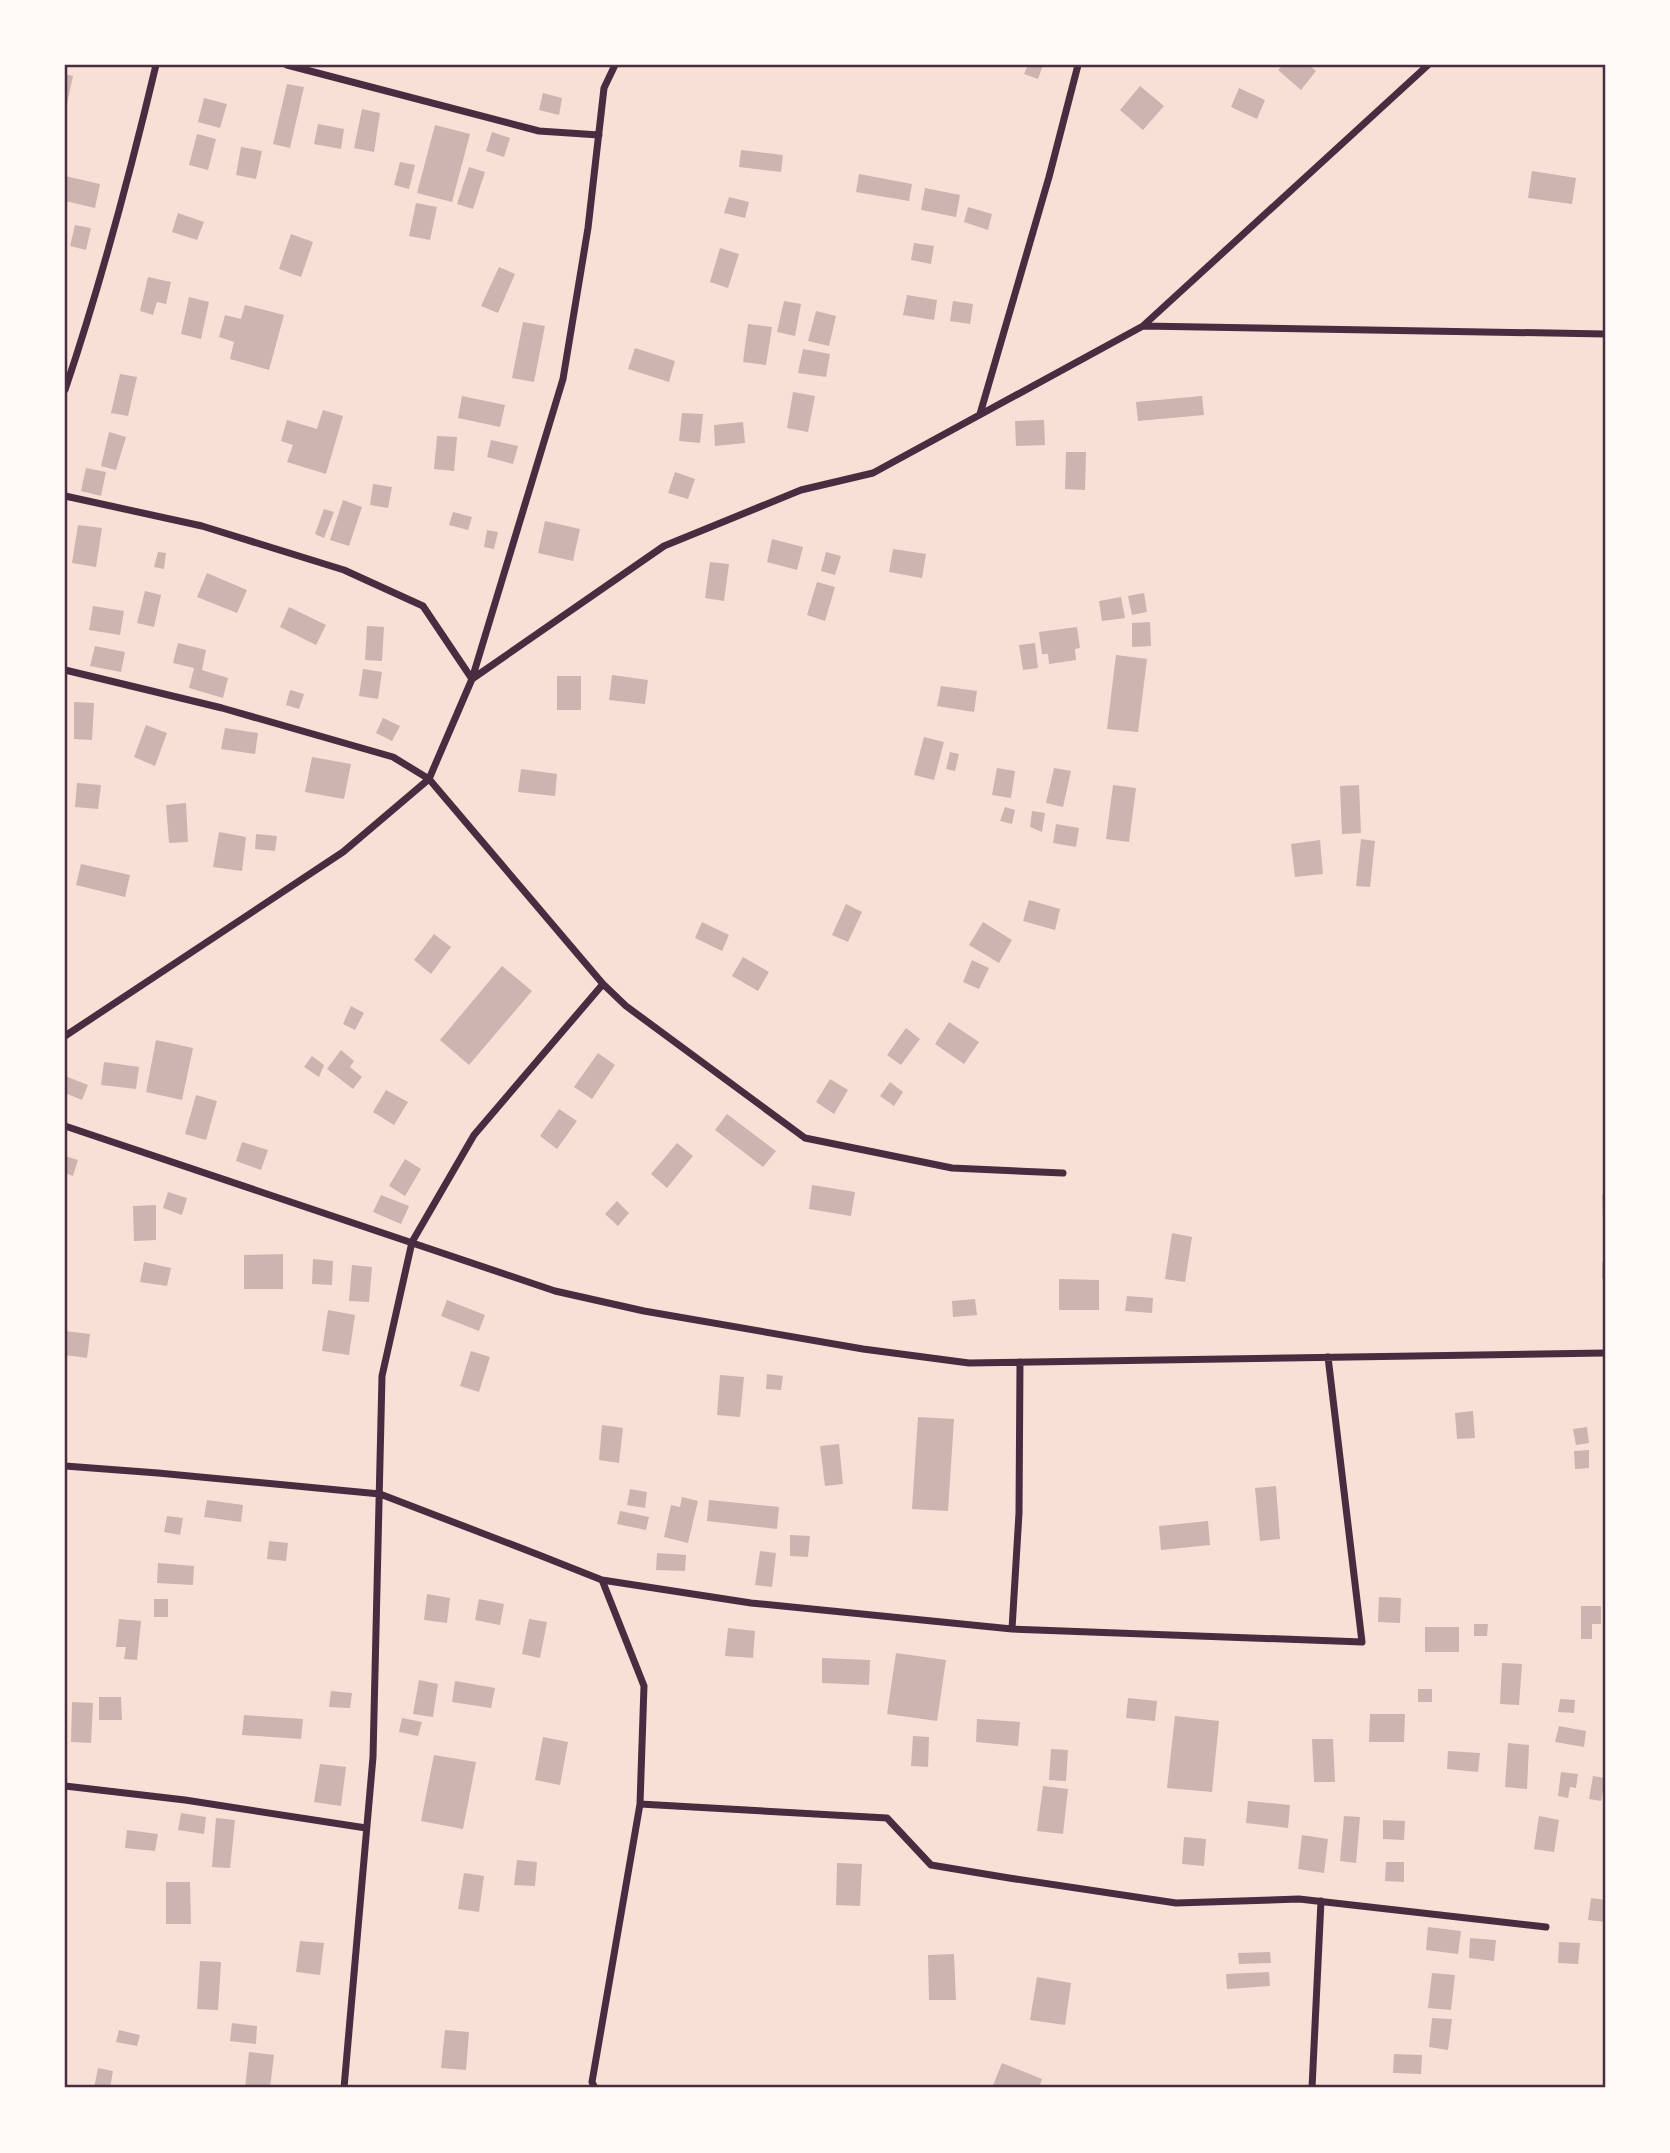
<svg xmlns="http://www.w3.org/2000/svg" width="1670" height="2153" viewBox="0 0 1670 2153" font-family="Mulish,sans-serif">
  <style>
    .building { fill: #ccb4b1 }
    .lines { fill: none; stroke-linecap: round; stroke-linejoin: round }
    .minor { stroke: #4a2c40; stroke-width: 7 }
    .neatline { fill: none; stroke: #4a2c40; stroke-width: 2.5 }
  </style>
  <rect width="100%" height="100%" fill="#f7e1d7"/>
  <path class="building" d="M1028,65H1043L1038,79L1024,74Z
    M1283,65H1309L1316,71L1301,90L1278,70Z
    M65,74L73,76L66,108H65Z
    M287,84L304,87L290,148L273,144Z
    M1140,86L1164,106L1143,130L1120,110Z
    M1239,88L1265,100L1257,119L1231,107Z
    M543,93L562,98L559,115L539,110Z
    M204,98L227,104L220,128L198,122Z
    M362,109L380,113L374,152L354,148Z
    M318,124L344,129L341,149L314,144Z
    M435,125L470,134L452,202L417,193Z
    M492,132L510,138L504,157L486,151Z
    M197,134L216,139L208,170L189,165Z
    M241,147L262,151L256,179L236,175Z
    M741,150L783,155L781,172L739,167Z
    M400,162L415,165L409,189L394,185Z
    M469,167L485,172L473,209L457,204Z
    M1532,171L1576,178L1572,204L1528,198Z
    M859,174L912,184L909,201L856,192Z
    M65,176L100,184L95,208L65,201Z
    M925,188L960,195L956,217L921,210Z
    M729,197L749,202L745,218L724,213Z
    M416,203L437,207L430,240L409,236Z
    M968,207L992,214L988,230L964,222Z
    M178,213L204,222L197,240L172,232Z
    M75,225L91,228L86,250L70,246Z
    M291,234L313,242L301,277L279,269Z
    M914,243L934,246L931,264L911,260Z
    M720,248L739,254L728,288L710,282Z
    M499,267L515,274L498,313L481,306Z
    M148,277L171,282L166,304L157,302L153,315L140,311Z
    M907,295L937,300L934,320L903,315Z
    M189,297L209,302L201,339L181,334Z
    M784,301L801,304L795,336L777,332Z
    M953,301L973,304L970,324L950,321Z
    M245,305L284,315L269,370L230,359L234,342L219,337L225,315L241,319Z
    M816,311L836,316L829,346L808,341Z
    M523,322L545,326L534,382L512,378Z
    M748,324L772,327L766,365L743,362Z
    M635,348L675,361L669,382L628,369Z
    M803,349L830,354L826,377L798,373Z
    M120,374L137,377L128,416L111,413Z
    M793,392L815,396L808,432L787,428Z
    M462,396L505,405L500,427L458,418Z
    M1202,396L1204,415L1138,421L1136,402Z
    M323,410L343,416L326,474L287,462L293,445L281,441L287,420L317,429Z
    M682,413L703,414L700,443L679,441Z
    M1044,420L1045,445L1016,446L1015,421Z
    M743,422L745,443L715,446L714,425Z
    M109,432L126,437L116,470L101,466Z
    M437,436L457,437L454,471L434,469Z
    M491,440L518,446L513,464L487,457Z
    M1066,452H1086L1085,490L1065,489Z
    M86,468L106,472L101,496L81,491Z
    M675,472L695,479L688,499L668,493Z
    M373,484L392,487L388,508L370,505Z
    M343,500L362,507L349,546L330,540Z
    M324,509L334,512L324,538L315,534Z
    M453,512L472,517L468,530L449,525Z
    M545,521L580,529L573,561L538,553Z
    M78,525L102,528L96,567L72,563Z
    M487,530L498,532L494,549L484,547Z
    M772,539L803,547L797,570L767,562Z
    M893,549L926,554L922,578L889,572Z
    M158,552L166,553L164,569L154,567Z
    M826,552L841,556L835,575L821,571Z
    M710,562L729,564L724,601L705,598Z
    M207,573L247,590L237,613L197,597Z
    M817,582L835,587L825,621L807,615Z
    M145,591L161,595L154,627L137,623Z
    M1144,593L1147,612L1132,615L1128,596Z
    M1121,597L1125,618L1102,621L1099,601Z
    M93,606L124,611L120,635L89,630Z
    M289,607L326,625L316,645L280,627Z
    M1150,622L1151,646L1132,647V623Z
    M367,626L384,627L382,661L365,660Z
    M1077,627L1080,648L1075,649L1076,660L1049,664L1048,654H1042L1039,632Z
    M178,643L206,650L202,670L228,678L223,698L189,688L194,668L173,663Z
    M1035,643L1038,668L1023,670L1019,645Z
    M95,646L125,652L121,672L90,666Z
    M1116,655L1147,659L1138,732L1107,729Z
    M363,669L382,672L378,699L359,696Z
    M612,675L648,680L645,704L609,700Z
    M557,676H581V710H557Z
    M941,686L977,691L974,712L937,706Z
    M290,690L304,694L299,709L286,705Z
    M74,702L94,703L92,740L74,739Z
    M383,718L400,726L392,741L376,733Z
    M146,725L167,733L155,766L134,757Z
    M225,728L258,733L255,754L221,749Z
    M924,737L944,742L934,780L914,775Z
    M950,752L959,754L955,771L946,769Z
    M312,757L351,764L344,799L305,792Z
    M997,768L1015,771L1011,798L992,795Z
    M1054,768L1071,771L1063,807L1046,803Z
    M521,769L557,774L555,796L518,792Z
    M77,783L101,785L98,809L75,807Z
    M1113,785L1136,788L1129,842L1106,839Z
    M1359,785L1361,833L1342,834L1340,786Z
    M186,803L188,842L169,843L166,805Z
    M1005,807L1015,810L1012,824L1000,821Z
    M1032,811L1045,813L1042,832L1030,827Z
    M1056,824L1079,828L1076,847L1053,843Z
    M219,832L246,837L242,871L213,867Z
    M256,834L277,836L275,851L255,849Z
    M1361,839L1375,841L1370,887L1356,886Z
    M1320,840L1323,874L1295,877L1291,844Z
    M81,864L130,875L125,897L76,885Z
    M1029,900L1060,909L1055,930L1023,921Z
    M846,904L862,912L848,942L832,935Z
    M702,922L729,935L722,951L695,938Z
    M983,922L1012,940L999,963L969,945Z
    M434,934L451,947L431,974L414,960Z
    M743,957L769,972L758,991L732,976Z
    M972,960L989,968L979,989L963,982Z
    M502,966L532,991L469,1065L440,1040Z
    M351,1006L364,1013L355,1030L343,1024Z
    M949,1022L979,1042L964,1064L935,1044Z
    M906,1028L920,1039L901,1065L887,1055Z
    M156,1040L193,1048L182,1100L146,1092Z
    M341,1050L354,1061L350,1067L362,1077L353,1089L327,1069Z
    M598,1053L615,1065L592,1099L574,1087Z
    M312,1056L324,1065L319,1077L304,1067Z
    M104,1062L139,1067L136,1089L101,1085Z
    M65,1076L88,1085L82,1100L65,1093Z
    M830,1079L848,1090L834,1114L816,1102Z
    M890,1082L903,1092L894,1106L880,1096Z
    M386,1090L408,1102L394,1125L373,1112Z
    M196,1095L217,1101L206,1140L185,1134Z
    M559,1109L577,1121L557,1149L540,1136Z
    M727,1114L776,1151L763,1167L715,1130Z
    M242,1142L268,1150L261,1170L236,1161Z
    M677,1143L693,1156L667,1188L651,1174Z
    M65,1156L78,1160L73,1176L65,1173Z
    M405,1159L421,1169L405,1196L389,1186Z
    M812,1185L855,1192L851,1216L809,1209Z
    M168,1192L187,1198L182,1215L163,1208Z
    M381,1195L409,1206L401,1224L373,1212Z
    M1602,1195H1605V1220H1603Z
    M617,1201L629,1213L618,1226L605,1214Z
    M156,1205V1240L134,1241L133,1206Z
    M1172,1233L1192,1237L1185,1282L1165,1279Z
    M283,1254V1289H244V1255Z
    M313,1259L333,1261L332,1285L312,1284Z
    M144,1262L171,1268L167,1286L140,1282Z
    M1602,1262H1605V1279H1602Z
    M352,1265L372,1267L369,1302L349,1301Z
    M1059,1279L1099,1280V1310H1059Z
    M1127,1296L1153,1298L1152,1313L1125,1311Z
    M975,1299L977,1315L953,1317L952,1301Z
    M447,1300L485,1315L479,1331L441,1316Z
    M328,1310L355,1315L349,1355L322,1351Z
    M65,1331L90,1334L87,1358L65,1355Z
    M471,1351L490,1357L479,1392L460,1386Z
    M767,1374L783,1376L781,1390L766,1389Z
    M720,1375L744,1377L740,1417L717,1415Z
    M1473,1411L1475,1438L1457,1439L1455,1413Z
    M918,1417L954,1419L948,1511L912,1509Z
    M602,1425L623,1428L619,1463L599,1460Z
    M1587,1427L1589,1443L1576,1445L1573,1429Z
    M839,1444L843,1484L825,1486L820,1446Z
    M1589,1450V1468L1575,1469L1574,1451Z
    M1276,1486L1280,1539L1260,1541L1255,1488Z
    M630,1489L647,1492L645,1508L627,1505Z
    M682,1497L698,1501L688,1543L664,1537L671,1505L680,1507Z
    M207,1500L243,1505L241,1522L204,1517Z
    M709,1500L779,1507L777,1529L707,1521Z
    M620,1511L649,1517L646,1530L617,1524Z
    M167,1516L183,1518L180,1535L164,1532Z
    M1208,1521L1210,1545L1161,1550L1159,1526Z
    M790,1535L810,1536L808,1557L790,1556Z
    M269,1541L288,1543L286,1561L267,1559Z
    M760,1551L776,1553L772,1587L755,1585Z
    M657,1553L686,1555L685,1571L656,1570Z
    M158,1563L194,1566L193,1585L157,1583Z
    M427,1594L450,1598L447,1623L424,1620Z
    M1379,1597L1401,1598L1400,1623L1378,1622Z
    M154,1599H168V1617H154Z
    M479,1599L504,1604L500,1625L475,1620Z
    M1581,1606H1601V1624H1592V1639H1581Z
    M119,1619L141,1621L137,1660L124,1659L126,1647H116Z
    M529,1619L547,1622L540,1658L522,1654Z
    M1474,1624H1488L1487,1636H1474Z
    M1425,1627H1459V1652H1425Z
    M728,1628L755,1631L753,1658L725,1656Z
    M896,1653L946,1660L937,1721L887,1714Z
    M822,1658L870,1660L869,1685L822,1683Z
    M1502,1663L1522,1664L1519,1705L1500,1704Z
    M419,1680L438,1684L433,1717L413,1714Z
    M455,1681L495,1688L491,1708L452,1702Z
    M1418,1689H1432V1702H1418Z
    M331,1691L352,1693L350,1708L329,1707Z
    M99,1697H121L122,1720H99Z
    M1128,1698L1157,1701L1155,1721L1126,1718Z
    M1560,1699L1575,1700L1574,1713L1558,1712Z
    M72,1702L93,1703L91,1743L71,1742Z
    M1370,1714H1405L1404,1742H1369Z
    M244,1715L303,1719L301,1739L242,1735Z
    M1175,1716L1219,1721L1212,1792L1167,1788Z
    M402,1718L422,1722L418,1736L399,1732Z
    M977,1719L1020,1722L1018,1746L976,1742Z
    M1559,1726L1586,1731L1584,1747L1555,1742Z
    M913,1736L929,1737L928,1767L911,1766Z
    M543,1737L568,1742L560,1785L535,1780Z
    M1312,1739H1333L1335,1782H1314Z
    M1508,1743L1529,1745L1527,1789L1505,1787Z
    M1051,1749L1068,1750L1066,1781L1049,1780Z
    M1448,1751L1480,1753L1478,1772L1447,1769Z
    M434,1755L476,1762L463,1829L421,1821Z
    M320,1764L346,1767L341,1806L314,1802Z
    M1561,1772L1578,1774L1576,1788L1570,1787L1568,1798L1558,1796Z
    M1593,1776L1605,1778V1790H1603L1601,1801L1589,1799Z
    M1043,1786L1068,1789L1063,1834L1037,1831Z
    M1248,1801L1290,1805L1288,1828L1246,1823Z
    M181,1813L206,1817L204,1834L178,1830Z
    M1344,1816L1360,1817L1356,1863L1340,1861Z
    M1539,1816L1559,1820L1554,1852L1534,1849Z
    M216,1818L235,1820L230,1868L212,1867Z
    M1383,1820L1405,1821L1404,1840L1383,1839Z
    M127,1830L158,1834L155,1851L125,1848Z
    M1302,1835L1328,1839L1324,1873L1298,1869Z
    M1184,1837L1206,1839L1204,1866L1182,1864Z
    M517,1860L537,1862L535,1886L514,1885Z
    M1386,1862H1404V1882L1385,1881Z
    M837,1863L862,1864L860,1906L836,1905Z
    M464,1873L484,1876L479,1912L458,1909Z
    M166,1882H190L191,1924H166Z
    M1591,1898L1605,1900V1922L1588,1920Z
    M1428,1927L1461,1931L1458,1954L1426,1950Z
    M1470,1938L1496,1940L1494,1961L1469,1958Z
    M300,1941L324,1943L320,1975L296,1972Z
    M1559,1942L1580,1943L1578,1964L1558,1963Z
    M1270,1952L1271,1963L1239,1964L1238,1953Z
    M954,1954L956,2000H929L928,1955Z
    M200,1961L221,1962L218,2010L197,2009Z
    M1269,1972L1270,1986L1227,1989L1226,1974Z
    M1432,1973L1455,1975L1451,2010L1428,2008Z
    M1037,1977L1071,1983L1065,2025L1030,2020Z
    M1432,2018L1452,2019L1448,2050L1429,2047Z
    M232,2023L257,2026L256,2044L230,2041Z
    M119,2030L140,2035L137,2046L116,2042Z
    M445,2030L469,2032L466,2070L441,2068Z
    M249,2052L274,2055L270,2088H245Z
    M1394,2054L1422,2055L1421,2074L1393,2073Z
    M1002,2063L1042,2079L1039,2088H992Z
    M98,2068L113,2071L110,2088H94Z"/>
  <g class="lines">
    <path class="minor" d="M287,65L539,131L599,135
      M1144,325L1428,65
      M65,390C101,283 130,174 156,65
      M980,414L1049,177L1078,65
      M65,496L202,526L344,570L423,606L472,679
      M65,670L222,708L393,757L429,779L603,984L626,1006L805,1138L952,1168L1063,1173
      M472,679L563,379L588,228L604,88L615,65
      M65,1036L343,852L429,779L472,679L664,546L801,490L873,473L1143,326L1605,334
      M65,1126L555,1291L644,1311L863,1349L969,1363L1605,1353
      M65,1466L158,1473L380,1494L539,1555L602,1580L751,1603L1012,1629L1362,1642L1328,1357
      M1012,1629L1019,1513L1020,1362
      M65,1786L185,1800L366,1828
      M640,1804L887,1818L931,1865L1009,1878L1176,1903L1299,1899L1546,1927
      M344,2088L373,1757L382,1376L412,1242L474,1135L603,984
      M595,2088L592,2082L640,1804L644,1686L602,1580
      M1312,2088L1321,1901"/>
  </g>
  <rect width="1670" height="2153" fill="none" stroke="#fffaf5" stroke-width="133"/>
  <rect x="66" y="66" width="1538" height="2020" class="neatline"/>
</svg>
